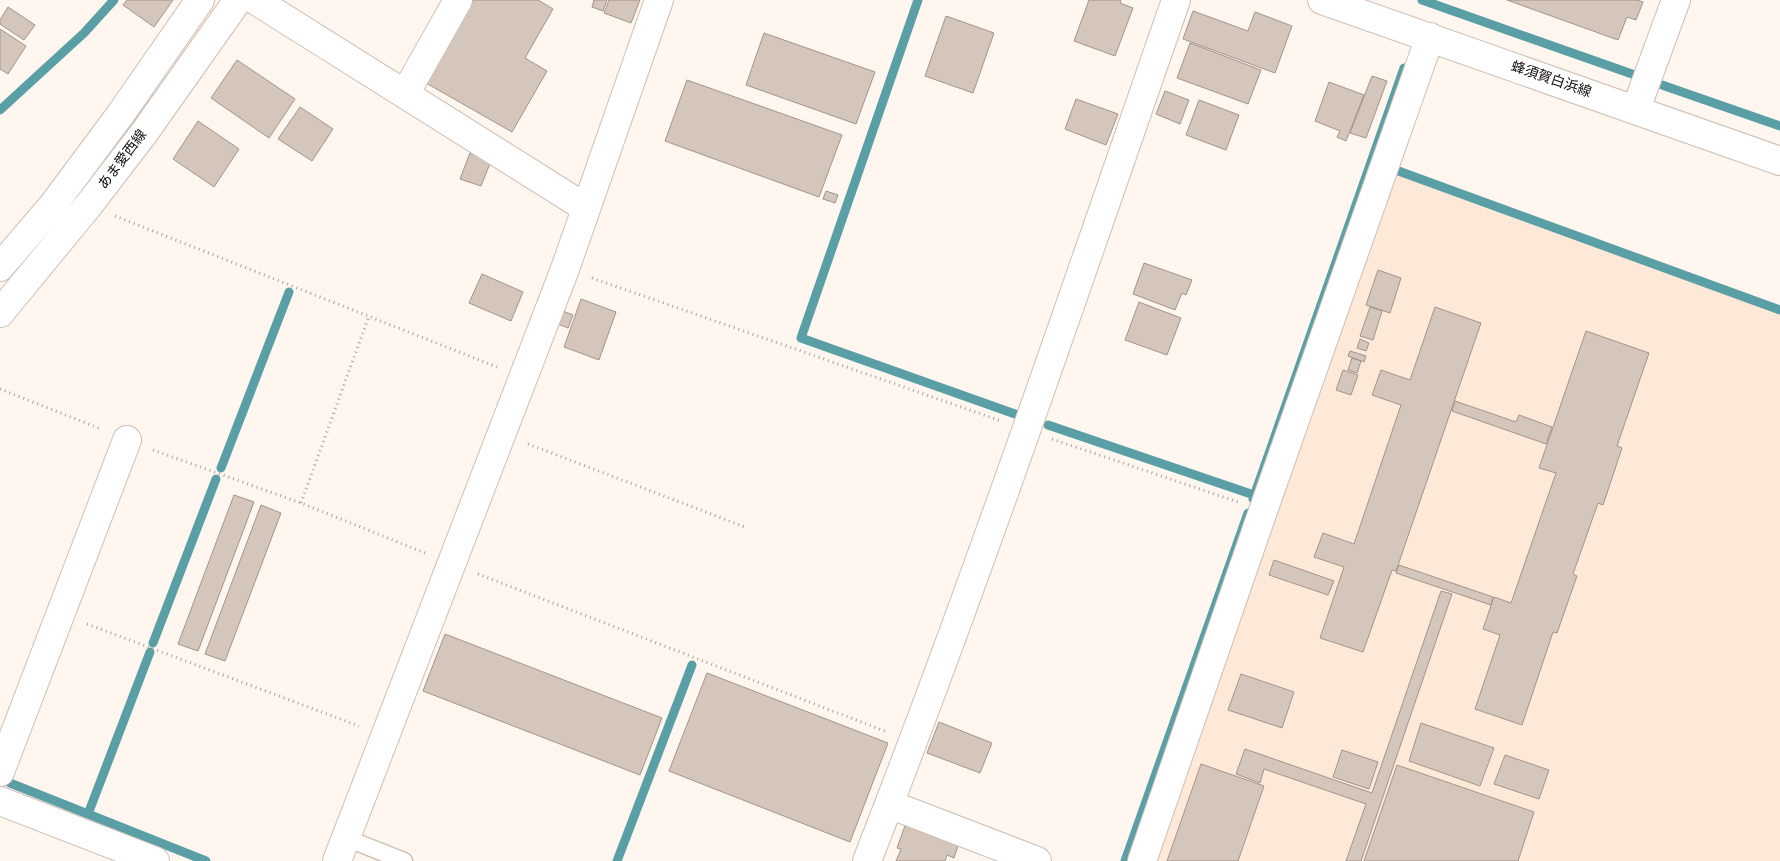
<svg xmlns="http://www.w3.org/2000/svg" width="1780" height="861" viewBox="0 0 1780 861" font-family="Overpass,'Noto Sans JP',sans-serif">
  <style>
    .built { fill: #fee8d8 }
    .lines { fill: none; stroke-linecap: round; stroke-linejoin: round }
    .stream { stroke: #5a9fa5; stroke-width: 9 }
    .building { fill: #d5c6bb; stroke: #a3948a }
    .lane-casing { stroke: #cebfb5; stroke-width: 19 }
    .street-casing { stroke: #cebfb5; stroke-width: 30 }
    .secondary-casing { stroke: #cebfb5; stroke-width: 30 }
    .primary-casing { stroke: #cebfb5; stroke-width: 30 }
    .path { stroke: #a8a09a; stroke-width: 3; stroke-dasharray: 1 4; stroke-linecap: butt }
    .lane { stroke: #fff; stroke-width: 16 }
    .street { stroke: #fff; stroke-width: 28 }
    .secondary { stroke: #fff; stroke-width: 28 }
    .primary { stroke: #fff; stroke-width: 28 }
    .labels { text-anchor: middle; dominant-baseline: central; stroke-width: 5; stroke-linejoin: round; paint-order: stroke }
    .street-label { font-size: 14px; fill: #100b08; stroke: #fff }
  </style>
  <rect width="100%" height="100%" fill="#fff6ef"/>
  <path class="built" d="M1394,174L1780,314V861H1150Z"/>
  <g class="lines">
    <path class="stream" d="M918,0L801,338L1015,414
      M1422,0L1632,74
      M1662,85L1780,126
      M0,110L84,33L114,0
      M1393,169L1780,310
      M1048,425L1254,495
      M221,468L289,292
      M1253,499L1404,68
      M153,643L216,479
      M10,783L206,861
      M88,814L150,652
      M617,861L692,665
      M1125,861L1248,513"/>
  </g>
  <path class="building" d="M127,0H173L154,27L123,5Z
    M474,0H538L553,9L525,58L547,71L512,132L426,83Z
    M594,0H607L603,11L592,7Z
    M609,0H640L631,23L604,13Z
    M1089,0H1121L1120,3L1133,8L1115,56L1074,41Z
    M1507,0H1637L1643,2L1636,20L1627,17L1618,40Z
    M8,7L35,25L24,40L0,24V20Z
    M1193,11L1248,31L1255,12L1292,26L1275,73L1183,39Z
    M946,16L994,33L973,93L925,76Z
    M0,29L26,46L8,74L0,69Z
    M764,33L875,72L856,124L746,85Z
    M1190,43L1261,70L1248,104L1177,78Z
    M237,60L295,99L269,138L211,98Z
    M1372,76L1387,81L1366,138L1350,133Z
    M687,80L842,135L819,197L665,141Z
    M1329,82L1364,95L1346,141L1337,137L1340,131L1315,121Z
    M1165,91L1189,100L1180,124L1156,114Z
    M1076,99L1118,114L1106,145L1065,129Z
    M1199,100L1239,115L1226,150L1186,135Z
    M300,107L333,129L312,161L278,139Z
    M198,121L239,149L214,187L173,159Z
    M470,153L491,161L481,186L460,179Z
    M826,191L838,195L835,203L823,199Z
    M1144,263L1192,280L1186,295L1182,293L1175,310L1133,294Z
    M1378,270L1401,278L1390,313L1366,305Z
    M482,274L523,292L511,321L469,303Z
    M581,299L616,312L599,360L564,347Z
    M1139,302L1181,318L1167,355L1125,340Z
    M1370,307L1382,311L1373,340L1360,336Z
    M1435,307L1481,323L1396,571L1392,570L1363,652L1320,638L1344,567L1314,557L1323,533L1354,544L1401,405L1372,395L1381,370L1410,380Z
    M563,311L573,315L568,328L558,324Z
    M1586,331L1649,353L1617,446L1622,448L1603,505L1598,503L1573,574L1577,576L1557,633L1553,632L1522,725L1475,709L1500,635L1483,629L1494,597L1511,603L1556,473L1539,468Z
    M1360,339L1369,343L1366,351L1357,348Z
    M1350,351L1366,356L1364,362L1348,356Z
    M1352,358L1361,361L1357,373L1348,370Z
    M1343,370L1358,375L1351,395L1336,390Z
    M1455,401L1516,422L1519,415L1552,427L1546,444L1452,411Z
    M234,495L254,502L198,651L178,644Z
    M261,505L281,513L225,661L205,654Z
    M1274,560L1334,581L1328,595L1269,575Z
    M1399,565L1493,597L1491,605L1396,573Z
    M1441,591L1452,594L1361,861H1346L1366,804L1264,769L1260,783L1236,774L1245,749L1372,793Z
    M445,634L662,718L640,775L423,691Z
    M707,673L888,743L850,842L669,771Z
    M1241,674L1294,692L1282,728L1228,710Z
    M939,722L992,743L980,773L927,753Z
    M1421,723L1494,748L1480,786L1409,761Z
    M1342,750L1378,762L1369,789L1333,777Z
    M1505,755L1549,770L1539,799L1494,784Z
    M1201,764L1264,786L1238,861H1167Z
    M1397,765L1534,812L1518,861H1364Z
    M906,823L959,843L954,858L947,855L945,861H896L901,849L897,848Z"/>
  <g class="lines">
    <g class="lane-casing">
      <path id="lane" d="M346,838L404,861"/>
    </g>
    <g class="street-casing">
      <path id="street" d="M255,0L586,208
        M405,94L458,0
        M1636,109L1676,0
        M0,772L127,440
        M0,801L155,861
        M889,804L1037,861
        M337,861L565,269L659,0
        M867,861C978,577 1076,288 1176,0
        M1142,861L1263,511L1430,37"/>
    </g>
    <g class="secondary-casing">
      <path id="secondary" d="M1322,0L1780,161"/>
    </g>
    <g class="primary-casing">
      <path id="primary" d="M0,267L53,205L120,115L200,0
        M0,313L88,206L144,133L238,0"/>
    </g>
    <path class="path" d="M115,216L497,367
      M592,278L1001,421
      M0,389L101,429
      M1052,439L1238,502
      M528,444L745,527
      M153,450L301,503L425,553
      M301,503L369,316
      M478,574L887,732
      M87,624L359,726"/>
    <use href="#lane" class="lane"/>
    <use href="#street" class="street"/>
    <use href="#secondary" class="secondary"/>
    <use href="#primary" class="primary"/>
  </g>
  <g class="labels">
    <g class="street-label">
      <text transform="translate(1551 80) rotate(19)">蜂須賀白浜線</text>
      <text transform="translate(123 160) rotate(-53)">あま愛西線</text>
    </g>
  </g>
</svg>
